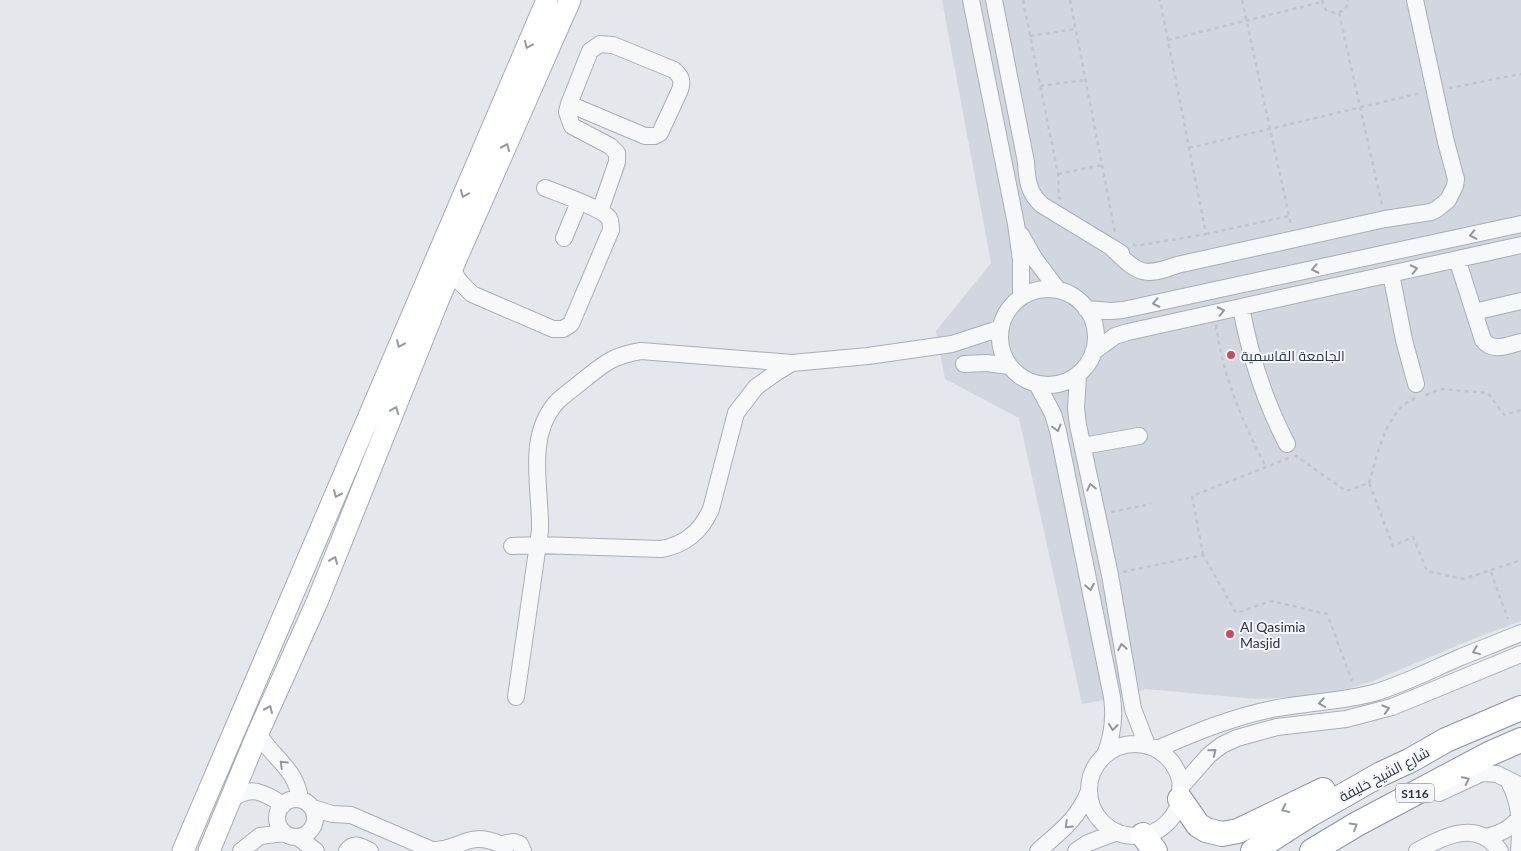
<svg xmlns="http://www.w3.org/2000/svg" width="1521" height="851" viewBox="0 0 1521 851" font-family="Lato,Cairo,sans-serif">
  <style>
    .built { fill: #d2d6de }
    .lines { fill: none; stroke-linecap: round; stroke-linejoin: round }
    .minor-casing { stroke: #a9aeb7; stroke-width: 18 }
    .major-casing { stroke: #a3abb8; stroke-width: 23 }
    .highway-casing { stroke: #8b94a3; stroke-width: 26 }
    .path { stroke: #c2c5cb; stroke-width: 2.5; stroke-dasharray: 4 4; stroke-linecap: butt }
    .minor { stroke: #f7f8fa; stroke-width: 16 }
    .major { stroke: #fff; stroke-width: 21 }
    .highway { stroke: #fff; stroke-width: 24 }
    .oneway { stroke: #959aa2 }
    .oneway2 { stroke: #9196a0 }
    .poi-dot { fill: #d1495b; stroke: #f4f6f9; stroke-width: 2 }
    .labels { text-anchor: middle; dominant-baseline: central; stroke-width: 4; stroke-linejoin: round; paint-order: stroke }
    .shield { fill: #f4f6f9; stroke: #676e7b; stroke-width: 1 }
    .shield-label { font-size: 12px; font-weight: bold; fill: #2b3445 }
    .poi-label { font-size: 14px; fill: #2b3445; stroke: #f4f6f9; text-anchor: start }
    .street-label { font-size: 14px; fill: #2b3445; stroke: #f4f6f9 }
  </style>
  <rect width="100%" height="100%" fill="#e4e7ec"/>
  <path class="built" d="M942,0H1521V621L1473,639L1373,681L1329,695L1257,699L1145,689L1131,695L1082,704L1019,418L945,379L936,331L991,263Z"/>
  <g class="lines">
    <g class="minor-casing">
      <path id="minor" d="M971,0L1016,224L1021,260V297
        M994,0L1026,162C1027,179 1028,193 1042,205L1121,253
        M600,44L613,45L674,70C681,76 683,81 680,90L660,133L655,136H645L569,104L590,51Z
        M569,104L567,112L572,126L610,146L617,153V162L600,211
        M1021,235L1034,258L1058,290
        M564,238L579,202
        M1112,248C1138,273 1142,278 1177,265L1385,219L1431,212L1437,209L1448,200L1455,186L1456,179L1446,142L1415,0
        M1457,259L1483,340C1493,353 1508,345 1521,342
        M452,270L461,283L472,294L553,329H563L571,324L611,230C611,226 611,222 609,218C603,209 558,193 545,188
        M1391,274L1404,340L1416,384
        M1000 337a48 48 0 1 1 96 0a48 48 0 1 1-96 0Z
        M1241,307C1250,356 1264,400 1287,444
        M1086,309L1111,311L1123,310L1521,224
        M1474,312L1521,301
        M1093,352L1115,336L1128,332L1521,245
        M964,364L987,363L1009,366
        M1078,375L1076,408L1078,425L1110,575L1133,709L1147,745
        M1037,384L1053,414L1058,431L1112,697C1115,718 1113,735 1105,755
        M1083,446L1139,436
        M512,546L538,545L661,549C685,545 701,532 711,509L736,413L756,387L777,372L792,363L868,356L952,344L1001,328
        M516,697L540,530C541,488 526,439 555,404C562,396 573,389 581,382C604,364 611,356 641,351L792,363
        M258,733C273,759 296,768 300,799
        M1089 790a46 46 0 1 1 92 0a46 46 0 1 1-92 0Z
        M1157,749C1194,733 1232,717 1272,709C1307,702 1342,702 1377,692C1406,683 1433,669 1461,657C1481,649 1501,641 1521,633
        M1509,782C1521,804 1521,827 1519,851
        M1180,788L1209,755L1222,745L1237,738L1277,727L1346,719L1392,707L1521,654
        M1439,793L1482,773L1497,774L1521,786
        M277 818a19 19 0 1 1 38 0a19 19 0 1 1-38 0Z
        M230,801C250,784 264,792 283,805
        M313,808L332,814L351,815L432,850C462,851 467,828 504,846
        M1485,837C1500,834 1510,829 1520,817
        M299,838L316,851
        M241,851L260,836L284,833
        M347,851C354,841 362,847 370,851
        M503,851L507,843L514,842L520,844L523,851
        M1038,851C1061,831 1077,820 1089,791
        M1076,851L1088,843L1117,832
        M1417,851C1444,836 1477,819 1500,851"/>
    </g>
    <g class="major-casing">
      <path id="major" d="M183,851L547,0
        M209,851L258,733L317,602L439,298L570,0"/>
    </g>
    <g class="highway-casing">
      <path id="highway" d="M1180,799L1198,825L1206,830L1222,834L1238,831L1323,790
        M1143,835L1155,851
        M1253,851L1311,814L1381,774L1411,760L1446,740L1521,708
        M1312,851L1357,824L1489,754L1521,740"/>
    </g>
    <path class="path" d="M1023,0L1058,174L1059,198L1062,199
      M1070,0L1115,232
      M1242,0L1291,225
      M1322,0L1326,10L1335,13C1343,12 1348,8 1348,0
      M1339,13L1382,205
      M1030,36L1075,29
      M1168,40L1322,2
      M1040,86L1085,80
      M1449,88L1521,74
      M1189,148L1421,93
      M1058,174L1102,165
      M1206,234L1289,216
      M1133,244L1136,246L1206,234L1160,0
      M1216,325C1223,377 1242,421 1266,467
      M1426,395L1440,389L1488,393L1504,415L1521,410
      M1294,456H1296L1346,491L1369,483L1393,546L1413,537L1427,571L1464,579L1521,560
      M1369,483C1377,457 1386,408 1416,398
      M1111,512L1151,504
      M1203,555L1192,496L1289,458
      M1123,572L1203,555L1236,613L1271,601L1327,614L1352,681
      M1491,572L1508,619"/>
    <use href="#minor" class="minor"/>
    <use href="#major" class="major"/>
    <use href="#highway" class="highway"/>
  </g>
  <defs><path id="oneway-chevron" d="M-2-3.5L2.5 0L-2 3.5" fill="none" stroke-width="1.6" stroke-linecap="round" stroke-linejoin="round" transform="scale(1.25)"/></defs>
  <g class="oneway">
    <use href="#oneway-chevron" transform="translate(528 45) rotate(113)"/>
    <use href="#oneway-chevron" transform="translate(506 147) rotate(-66)"/>
    <use href="#oneway-chevron" transform="translate(464 194) rotate(113)"/>
    <use href="#oneway-chevron" transform="translate(400 344) rotate(113)"/>
    <use href="#oneway-chevron" transform="translate(395 410) rotate(-68)"/>
    <use href="#oneway-chevron" transform="translate(337 494) rotate(114)"/>
    <use href="#oneway-chevron" transform="translate(334 560) rotate(-68)"/>
    <use href="#oneway-chevron" transform="translate(269 709) rotate(-66)"/>
    <use href="#oneway-chevron" transform="translate(1285 809) rotate(155)"/>
    <use href="#oneway-chevron" transform="translate(1354 826) rotate(-30)"/>
  </g>
  <g class="oneway2">
    <use href="#oneway-chevron" transform="translate(1473 235) rotate(168)"/>
    <use href="#oneway-chevron" transform="translate(1315 269) rotate(168)"/>
    <use href="#oneway-chevron" transform="translate(1414 269) rotate(-12)"/>
    <use href="#oneway-chevron" transform="translate(1156 303) rotate(168)"/>
    <use href="#oneway-chevron" transform="translate(1221 311) rotate(-12)"/>
    <use href="#oneway-chevron" transform="translate(1057 428) rotate(75)"/>
    <use href="#oneway-chevron" transform="translate(1091 487) rotate(-102)"/>
    <use href="#oneway-chevron" transform="translate(1090 587) rotate(79)"/>
    <use href="#oneway-chevron" transform="translate(1122 647) rotate(-100)"/>
    <use href="#oneway-chevron" transform="translate(1476 651) rotate(158)"/>
    <use href="#oneway-chevron" transform="translate(1322 703) rotate(172)"/>
    <use href="#oneway-chevron" transform="translate(1386 709) rotate(-16)"/>
    <use href="#oneway-chevron" transform="translate(1113 727) rotate(97)"/>
    <use href="#oneway-chevron" transform="translate(1213 752) rotate(-39)"/>
    <use href="#oneway-chevron" transform="translate(283 764) rotate(-136)"/>
    <use href="#oneway-chevron" transform="translate(1466 780) rotate(-26)"/>
    <use href="#oneway-chevron" transform="translate(1068 825) rotate(136)"/>
  </g>
  <g class="poi-dot">
    <circle cx="1231" cy="355" r="5"/>
    <circle cx="1230" cy="634" r="5"/>
  </g>
  <g class="labels">
    <rect class="shield" x="1396" y="783.5" width="38" height="19" rx="4"/>
    <g class="shield-label">
      <text x="1415" y="793">S116</text>
    </g>
    <g class="poi-label">
      <text x="1241" y="355">الجامعة القاسمية</text>
      <text x="1240" y="626">Al Qasimia<tspan x="1240" dy="16">Masjid</tspan></text>
    </g>
    <g class="street-label">
      <text transform="translate(1384 774) rotate(-28)">شارع الشيخ خليفة</text>
    </g>
  </g>
</svg>
